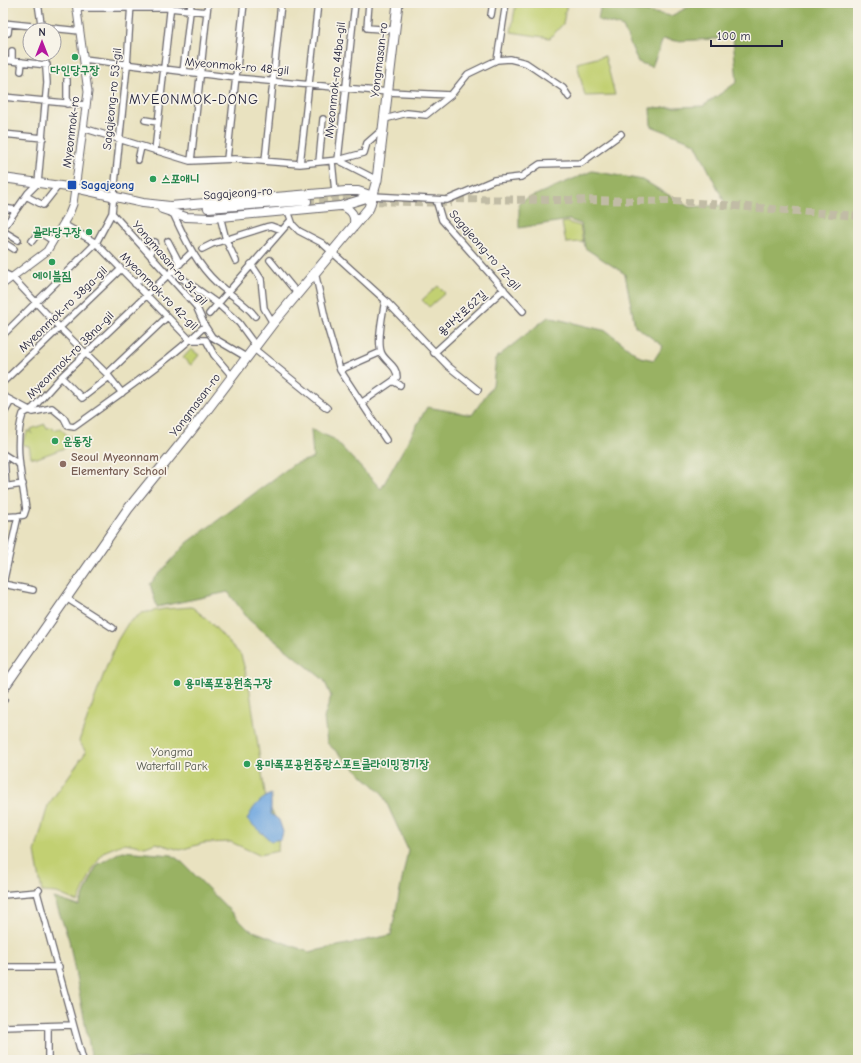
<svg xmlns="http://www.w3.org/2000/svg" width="861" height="1063" viewBox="0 0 861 1063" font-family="'Comic Neue','Poor Story',sans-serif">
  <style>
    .green { fill: #c2d072; stroke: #727956 }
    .forest { fill: #99b264; stroke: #5e6a50 }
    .water { fill: #71a7df; stroke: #4a648d }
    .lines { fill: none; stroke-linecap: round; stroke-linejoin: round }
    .secondary-tunnel { stroke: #c1bca5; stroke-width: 8; stroke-dasharray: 8 4; stroke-linecap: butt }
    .minor-casing { stroke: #68656a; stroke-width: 8 }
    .tertiary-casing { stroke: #68656a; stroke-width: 9 }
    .secondary-casing { stroke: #68656a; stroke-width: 10 }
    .primary-casing { stroke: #68656a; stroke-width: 11 }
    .minor { stroke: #fff; stroke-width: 5.5 }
    .tertiary { stroke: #fff; stroke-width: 7 }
    .secondary { stroke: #fff; stroke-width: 8 }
    .primary { stroke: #fff; stroke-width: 9 }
    .leisure-dot { fill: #2e9e5b; stroke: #f7f3e8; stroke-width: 1.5 }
    .transit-dot { fill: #1a4fb4; stroke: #f7f3e8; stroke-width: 1.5 }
    .education-dot { fill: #8d6e63; stroke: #f7f3e8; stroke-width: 1.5 }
    .labels { text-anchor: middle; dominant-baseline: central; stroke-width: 3.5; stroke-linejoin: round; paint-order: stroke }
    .street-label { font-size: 12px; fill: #22223b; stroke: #f7f3e8 }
    .leisure-label { font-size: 12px; font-weight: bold; fill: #27864d; stroke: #f7f3e8; text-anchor: start }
    .transit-label { font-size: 12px; font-weight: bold; fill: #164399; stroke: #f7f3e8; text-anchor: start }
    .education-label { font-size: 12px; font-weight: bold; fill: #785e54; stroke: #f7f3e8; text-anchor: start }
    .park-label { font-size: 12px; fill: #52564c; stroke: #f7f3e8 }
    .quarter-label { font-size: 14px; letter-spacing: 1px; fill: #22223b; stroke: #f7f3e8 }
  </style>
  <rect width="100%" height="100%" fill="#f7f3e8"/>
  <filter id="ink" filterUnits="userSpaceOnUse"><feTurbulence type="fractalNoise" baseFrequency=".025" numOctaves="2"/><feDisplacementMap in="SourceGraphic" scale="8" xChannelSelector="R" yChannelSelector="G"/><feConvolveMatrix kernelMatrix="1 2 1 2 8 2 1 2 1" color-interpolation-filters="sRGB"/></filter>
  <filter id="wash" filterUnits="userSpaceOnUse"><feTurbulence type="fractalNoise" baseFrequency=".012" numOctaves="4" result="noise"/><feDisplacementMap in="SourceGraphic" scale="16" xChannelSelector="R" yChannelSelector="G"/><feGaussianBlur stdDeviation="0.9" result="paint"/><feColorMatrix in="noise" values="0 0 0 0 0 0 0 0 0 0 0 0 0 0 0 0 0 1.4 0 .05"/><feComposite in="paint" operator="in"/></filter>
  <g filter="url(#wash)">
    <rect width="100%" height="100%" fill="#e9e2c0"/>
    <path class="green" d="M516,3H567L563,24L550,38L511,32Z
      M605,56L615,95L585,96L577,63Z
      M566,222L580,226L583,242L566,243L562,223Z
      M438,286L445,293L429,307L422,300Z
      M191,349L199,355L191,365L183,358Z
      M45,424L47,428L53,427L54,430L60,428L68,436L80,439L81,442L37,458L31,457L29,446L23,445L22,443L28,431H30L32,434L31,429Z
      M192,607L208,620L241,655L249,685L266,800L279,825L278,851L259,855L231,842L204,843L180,850L156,843L145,847L125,843L103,852L93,869L78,902L57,893L42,892L35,852L48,805L86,752L79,741L106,668L117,641L128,623L142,613L164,609Z"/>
    <path class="forest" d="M601,3H620L626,8L671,16L696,3H858V756L854,761V765L858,766V1060H92L69,940L54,898L79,906L97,865L122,851L172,855L183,863L248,929L309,952L391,935L408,850L382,793L327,743L324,718L331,696L324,680L249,620L228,592L157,607L150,584L187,543L294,464L313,458L311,429L334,439L381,489L427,407L472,415L493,385L496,358L548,317L607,331L640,357L654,360L663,346L635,326L625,274L585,248L581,224L569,220L519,228V202L592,171L643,180L689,207L726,205L695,143L651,126L650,108L703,106L737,82L733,38L676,41L663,39L652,67L638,62L623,27L598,20Z"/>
    <path class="water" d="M271,794V814L279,820L283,832L281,839L271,841L247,820C253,807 258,801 271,794Z"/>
  </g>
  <g filter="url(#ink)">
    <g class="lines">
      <path class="secondary-tunnel" d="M445,199L674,201L858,216
        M307,201L370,196
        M366,201L452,203"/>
      <g class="minor-casing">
        <path id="minor" d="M38,3L42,30
          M355,3L338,160L364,153L367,143L383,129
          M369,3L367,28L395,30
          M77,8H170L207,12
          M491,15L493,3
          M3,23L80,31
          M8,33L9,24
          M84,59L236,78L388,92L451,95L468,74L497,60L510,59L526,63L563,88L569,97
          M3,60L47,65
          M497,60L506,3
          M12,61V51
          M21,71L22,62
          M183,72L191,3
          M3,97L86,105
          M67,104V80
          M385,119L407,113L426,115L451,95
          M145,120L157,122
          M83,128L190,161L235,159L300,164L338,160L377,180
          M3,134L43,138
          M155,151L171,3
          M227,159L244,3
          M138,160L141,147
          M191,161L208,3
          M265,161L281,3
          M332,161L335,192
          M319,162L323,119
          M300,164L318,3
          M26,196L43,205L58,186
          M373,196L447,200L494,180L521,177L540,164L581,163L621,134
          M436,200L442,220L523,311
          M3,208L16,210
          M288,211L293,225L299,231L322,243L385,300L448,366L478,390
          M112,213L196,306L205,326L212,337L246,357
          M173,213C185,239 196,264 218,284C230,295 245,303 255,316
          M220,216L226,240L236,261
          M63,224L96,243L190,340H206L214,355L232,376
          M3,229L28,193L38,183L47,83L45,54
          M3,231L18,240
          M32,241L39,232L53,241
          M168,241L180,264
          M3,242L14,249
          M202,249L212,244L266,227L271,226L282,230
          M150,255L155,242
          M270,260L297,293
          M251,264L261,279L264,308L273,323
          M172,271L218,304L239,323L255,345
          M315,272L327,326L340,370L386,440
          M3,273L12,277L60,328L107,374L122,393
          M135,284L143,276
          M385,300C383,313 376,343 382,354C387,363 397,366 397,377L393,381L400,385
          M209,314L291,220
          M3,335L96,243L112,213L127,66L131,3
          M253,348L327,408
          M434,353L504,289
          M340,370L381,352
          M107,374L167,317
          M61,377L82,398L109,377
          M3,382L121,269
          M3,396L33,412L52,408L64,418L68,426L74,427C118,395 165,364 205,326
          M361,403L393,381
          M3,415L11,401
          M3,454L19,464
          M4,455L6,487
          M3,487L23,484
          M3,517L18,516
          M3,584L18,516L24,515L26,509C22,479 13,443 23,414L33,408L61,377L192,252
          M3,584L33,590
          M66,598L113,628
          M3,699L4,700
          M37,892L83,1060
          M3,895L37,892L39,890
          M3,967H59
          M3,1027L73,1025
          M48,1060V1027"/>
      </g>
      <g class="tertiary-casing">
        <path id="tertiary" d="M3,284L47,251L69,214L73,204L88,92L76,3"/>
      </g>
      <g class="secondary-casing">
        <path id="secondary" d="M3,178L75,188L143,203L170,206L346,191H358L373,196
          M341,206C351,209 357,216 353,227
          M208,208L307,201
          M162,209L186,217L211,218L340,206L373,196"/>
      </g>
      <g class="primary-casing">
        <path id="primary" d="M3,689L128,509L191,431L273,323L369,208L377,180L398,3"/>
      </g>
      <use href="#minor" class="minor"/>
      <use href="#tertiary" class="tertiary"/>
      <use href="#secondary" class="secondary"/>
      <use href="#primary" class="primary"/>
    </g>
  </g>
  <g class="leisure-dot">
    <circle cx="75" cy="57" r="4"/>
    <circle cx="153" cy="179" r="4"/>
    <circle cx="89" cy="232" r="4"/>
    <circle cx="52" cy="262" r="4"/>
    <circle cx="55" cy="441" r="4"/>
    <circle cx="177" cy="683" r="4"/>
    <circle cx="247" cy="764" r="4"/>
  </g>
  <rect class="transit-dot" x="67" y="180" width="10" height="10" rx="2"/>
  <circle class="education-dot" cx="63" cy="464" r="4"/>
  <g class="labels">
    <g class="street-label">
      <text transform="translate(379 60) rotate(-83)">Yongmasan-ro</text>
      <text transform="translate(237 66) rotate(5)">Myeonmok-ro 48-gil</text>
      <text transform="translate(335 80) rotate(-84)">Myeonmok-ro 44ba-gil</text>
      <text transform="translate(112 99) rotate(-84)">Sagajeong-ro 53-gil</text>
      <text transform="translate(71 132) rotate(-83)">Myeonmok-ro</text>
      <text transform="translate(238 193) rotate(-4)">Sagajeong-ro</text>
      <text transform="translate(485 250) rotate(49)">Sagajeong-ro 72-gil</text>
      <text transform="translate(170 263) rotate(49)">Yongmasan-ro 51-gil</text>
      <text transform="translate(159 291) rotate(45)">Myeonmok-ro 42-gil</text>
      <text transform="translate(63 309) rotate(-44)">Myeonmok-ro 38ga-gil</text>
      <text transform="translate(462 313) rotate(-42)">용마산로62길</text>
      <text transform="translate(70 355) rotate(-45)">Myeonmok-ro 38na-gil</text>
      <text transform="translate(195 405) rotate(-53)">Yongmasan-ro</text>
    </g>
    <g class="leisure-label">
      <text x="75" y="70" text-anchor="middle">다인당구장</text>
      <text x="161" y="179">스포애니</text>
      <text x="81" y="232" text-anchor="end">골라당구장</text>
      <text x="52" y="276" text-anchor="middle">에이블짐</text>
      <text x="63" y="441">운동장</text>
      <text x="185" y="683">용마폭포공원축구장</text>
      <text x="255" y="764">용마폭포공원중랑스포트클라이밍경기장</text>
    </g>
    <g class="transit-label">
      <text x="81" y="185">Sagajeong</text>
    </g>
    <g class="education-label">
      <text x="71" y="457">Seoul Myeonnam<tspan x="71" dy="14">Elementary School</tspan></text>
    </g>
    <g class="park-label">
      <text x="172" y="752">Yongma<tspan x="172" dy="14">Waterfall Park</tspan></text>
    </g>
    <g class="quarter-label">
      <text x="194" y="99">MYEONMOK-DONG</text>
    </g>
  </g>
  <rect width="861" height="1063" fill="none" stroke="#f7f3e8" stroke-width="16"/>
  <g transform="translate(42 42)"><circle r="19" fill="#f7f3e8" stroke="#a29fa3"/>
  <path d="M0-3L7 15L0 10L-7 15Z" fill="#b5179e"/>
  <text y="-6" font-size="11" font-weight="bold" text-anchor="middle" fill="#22223b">N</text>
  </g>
  <path d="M711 40v6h71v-6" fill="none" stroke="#22223b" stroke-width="2"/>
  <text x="717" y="40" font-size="12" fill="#22223b" stroke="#f7f3e8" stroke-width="3" paint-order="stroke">100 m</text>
</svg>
